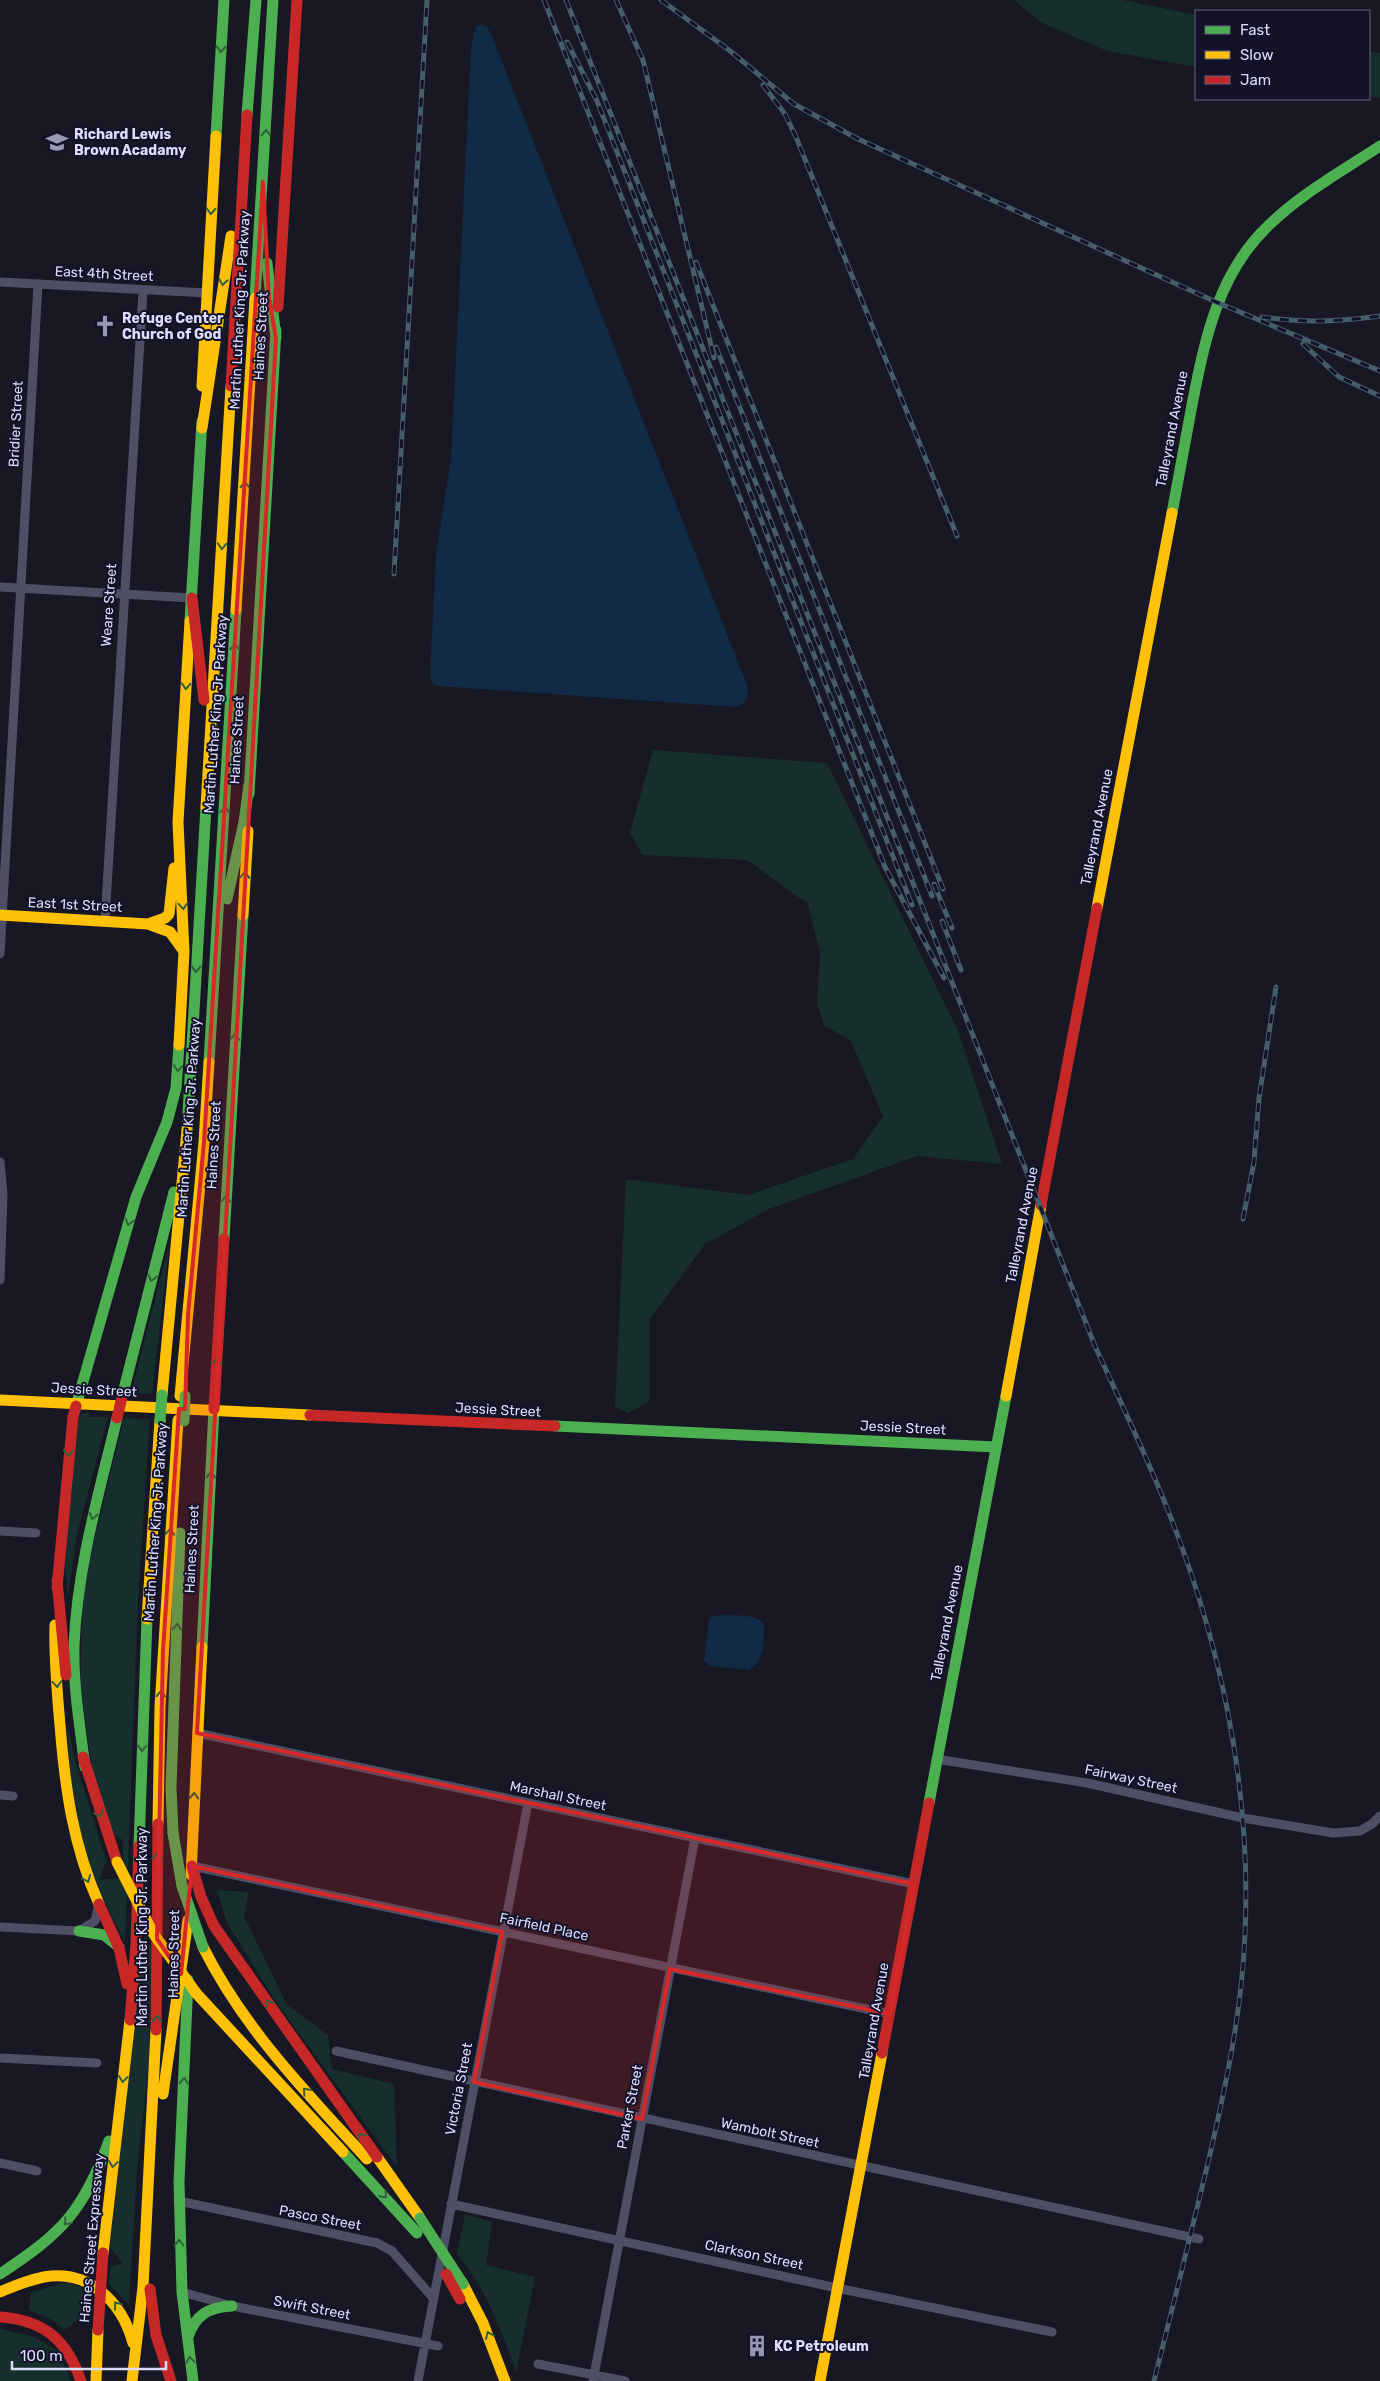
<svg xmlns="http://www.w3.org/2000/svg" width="1380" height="2381" viewBox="0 0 1380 2381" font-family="Rubik,sans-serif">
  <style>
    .green { fill: #162f2d }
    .water { fill: #112b47 }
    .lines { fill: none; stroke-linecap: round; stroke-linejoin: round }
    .street { stroke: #4d4f64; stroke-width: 9 }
    .fast { stroke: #4caf50; stroke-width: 11 }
    .slow { stroke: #ffc107; stroke-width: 11 }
    .jam { stroke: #c62828; stroke-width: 11 }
    .rail-casing { stroke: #465d6a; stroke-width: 5 }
    .rail { stroke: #131229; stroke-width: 3; stroke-dasharray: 9; stroke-linecap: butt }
    .fast-bridge { stroke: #4caf50; stroke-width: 11 }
    .slow-bridge { stroke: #ffc107; stroke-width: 11 }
    .jam-bridge { stroke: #c62828; stroke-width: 11 }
    .oneway { stroke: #30603c }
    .marked { fill: #d62828; fill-opacity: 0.2; stroke: #d62828; stroke-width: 4; stroke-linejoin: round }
    .labels { text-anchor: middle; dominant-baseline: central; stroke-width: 4; stroke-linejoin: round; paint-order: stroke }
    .poi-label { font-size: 14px; font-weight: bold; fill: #dcddfd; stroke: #131229; text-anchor: start }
    .street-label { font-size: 14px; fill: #dcddfd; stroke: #131229 }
  </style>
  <rect width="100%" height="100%" fill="#181724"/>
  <path class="green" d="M1014,0H1123L1196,15V67L1107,51L1042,23Z
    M1369,51L1380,53V98L1369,96Z
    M653,750L827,763L959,1033L1002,1164L917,1156L769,1209L705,1244L649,1320V1402L628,1413L615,1407L626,1179L748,1195L853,1159L883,1116L851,1041L824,1025L817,1004L820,953L808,904L747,860L643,855L630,833Z
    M170,1240L152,1394L131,1393Z
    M84,1413H89L90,1417H108L77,1534L68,1596L64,1555L79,1417Z
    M124,1418L150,1419L138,1599L125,1942L109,1911L74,1834L67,1721L75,1761L107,1863H105L100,1880L119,1878L123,1860V1840L112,1834L92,1769L80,1687L83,1585Z
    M217,1890L249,1892L244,1916L287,2005L328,2035L332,2069L394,2084L397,2167L278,2005L227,1923Z
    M144,1935L151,1946L149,2063L137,2168L129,2305L109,2284L110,2267L123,2263L110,2247Z
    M465,2214L492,2222L486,2265L535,2277L516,2373C502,2331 486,2289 457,2254Z
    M67,2282L93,2292L91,2311L64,2330L52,2320L29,2310L31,2292Z
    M0,2329L32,2336L57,2350L71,2381H0Z"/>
  <path class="water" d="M481,25L487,27L491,34L747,685C749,696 747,703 736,707L438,686L433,684L430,676L436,554L451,459L471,48L476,26Z
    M721,1615C733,1616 758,1613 764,1625C763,1645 766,1657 749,1670L711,1666L704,1661L709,1620L712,1616Z"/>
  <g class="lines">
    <path class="street" d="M0,282L207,293
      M0,587L192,598
      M105,921L143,291
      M0,954L38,284
      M0,1162L3,1195L0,1280
      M0,1531L36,1533
      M197,1733L914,1884
      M936,1759L1087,1783L1243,1818L1333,1833L1360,1831L1372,1824L1380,1816
      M0,1795L13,1796
      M192,1866L890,2014
      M0,1927L79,1931L95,1921L98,1908
      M336,2051L1199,2239
      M0,2058L97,2063
      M0,2163L37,2171
      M179,2201L377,2243L392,2251L434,2299
      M451,2204L837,2288L1052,2332
      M182,2292L232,2306L438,2346
      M538,2364L625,2381
      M418,2381L528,1803
      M593,2381L695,1838"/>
    <path class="fast" d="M247,115L256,0
      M216,136L224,0
      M267,263L276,338
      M255,298L273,0
      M1172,513C1179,477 1185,441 1192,405C1205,339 1218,273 1269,225C1302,193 1342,171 1380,146
      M190,621L202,421
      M249,794L276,330
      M227,899L244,822L249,785
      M209,1062L236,610
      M187,1130L206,807
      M224,1239L243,915
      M123,1393L174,1192
      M76,1406L136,1197L167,1122L176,1088L179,1045
      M555,1426L996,1447
      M202,1647L214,1409
      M85,1767C80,1727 73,1686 74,1646C77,1568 99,1493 117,1418
      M929,1803L1006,1396
      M173,1833L171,1788L180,1533
      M139,1846L147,1619
      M79,1931L104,1935L119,1947
      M343,2152L417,2233
      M0,2274C62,2233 83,2212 109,2141
      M182,2292L179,2182L188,1980
      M182,2292L193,2381
      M188,2337C195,2315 209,2307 232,2306"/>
    <path class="slow" d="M202,386L216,136
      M202,428L231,236
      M236,610L255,298
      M206,807L231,386
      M1097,908L1172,513
      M0,915L148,924L170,932L183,950
      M243,915L248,831
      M148,924L165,918L169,914L174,868
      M179,1045L184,952L178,822L190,621
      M162,1395L187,1130
      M180,1396L204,1142L209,1062
      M1006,1396L1041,1205
      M0,1400L310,1415
      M147,1619L160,1420
      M55,1625C54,1658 57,1692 60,1725C65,1788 73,1846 99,1904
      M158,1824L160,1707L178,1420
      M191,1875L202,1647
      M203,1947C244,2029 306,2092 367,2159
      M196,1993L343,2152
      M163,2094L188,1920
      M377,2157L420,2218
      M103,2253L130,2020
      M463,2284L483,2323L505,2381
      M0,2292C14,2286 29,2280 44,2277C89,2269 122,2302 133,2343
      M96,2381L98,2330
      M132,2381L143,2287L156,2030
      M820,2381L882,2053"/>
    <path class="jam" d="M278,307L297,0
      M231,386L247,115
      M192,598L204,700
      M1041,1205L1097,908
      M214,1409L224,1239
      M310,1415L555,1426
      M57,1580L66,1675
      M57,1588L73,1417L76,1406
      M83,1757L117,1862
      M192,1866L201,1897L214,1926L377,2157
      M99,1904L119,1948L127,1984
      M130,2020L136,1944L139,1846
      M156,2030L158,1824
      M882,2053L929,1803
      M150,2289L156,2335L171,2381
      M0,2317C44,2320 67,2340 81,2381"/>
    <g class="rail-casing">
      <path id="rail" d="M544,0L885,867L944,978
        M566,0L1095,1346C1126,1414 1159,1482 1184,1553C1227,1674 1251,1805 1245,1934C1242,2012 1225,2090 1207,2167C1190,2238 1172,2310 1154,2381
        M616,0L643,60L714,358
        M661,0L729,50L794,104L858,139L1216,302L1380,371
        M567,42L597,101L912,905
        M763,85L785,114L796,137L957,536
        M696,262L943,889
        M1262,317C1305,323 1337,322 1380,316
        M1303,344L1339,377L1380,396
        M716,347L932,896
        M394,574L427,0
        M934,884L952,928
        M942,921L961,970
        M1243,1219L1254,1162L1259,1098L1276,987"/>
    </g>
    <use href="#rail" class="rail"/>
    <path class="fast-bridge" d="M160,1420L162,1395
      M184,1421L185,1396
      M173,1833L182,1886L203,1947
      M420,2218L463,2284"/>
    <path class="slow-bridge" d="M117,1862L153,1933L196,1993"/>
    <path class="jam-bridge" d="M117,1418L123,1393
      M446,2274L460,2299
      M98,2330L103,2253"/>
  </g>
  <defs><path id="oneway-chevron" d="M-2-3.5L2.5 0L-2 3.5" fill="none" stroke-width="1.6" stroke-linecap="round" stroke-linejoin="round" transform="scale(1.25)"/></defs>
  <g class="oneway">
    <use href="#oneway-chevron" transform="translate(221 49) rotate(93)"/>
    <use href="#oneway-chevron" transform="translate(266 133) rotate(-87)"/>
    <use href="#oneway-chevron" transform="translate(211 211) rotate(93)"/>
    <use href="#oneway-chevron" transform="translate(223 282) rotate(99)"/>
    <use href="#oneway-chevron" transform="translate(245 485) rotate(-87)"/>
    <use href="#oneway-chevron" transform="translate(222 546) rotate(93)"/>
    <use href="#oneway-chevron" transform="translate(235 647) rotate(-86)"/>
    <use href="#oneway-chevron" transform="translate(186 686) rotate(93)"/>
    <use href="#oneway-chevron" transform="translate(225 810) rotate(-86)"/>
    <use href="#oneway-chevron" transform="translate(245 875) rotate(-85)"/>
    <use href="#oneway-chevron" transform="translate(183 906) rotate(86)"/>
    <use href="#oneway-chevron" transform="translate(196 969) rotate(93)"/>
    <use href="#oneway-chevron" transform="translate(235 1037) rotate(-87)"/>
    <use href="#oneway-chevron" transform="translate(178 1068) rotate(94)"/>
    <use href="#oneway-chevron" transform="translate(226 1199) rotate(-87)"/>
    <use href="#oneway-chevron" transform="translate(129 1222) rotate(106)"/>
    <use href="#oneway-chevron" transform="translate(152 1278) rotate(104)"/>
    <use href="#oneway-chevron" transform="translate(217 1361) rotate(-87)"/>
    <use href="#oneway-chevron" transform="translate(68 1453) rotate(95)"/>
    <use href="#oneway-chevron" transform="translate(211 1475) rotate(-87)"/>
    <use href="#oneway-chevron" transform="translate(93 1516) rotate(104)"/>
    <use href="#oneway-chevron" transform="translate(170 1532) rotate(-86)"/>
    <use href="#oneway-chevron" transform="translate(177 1627) rotate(-87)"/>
    <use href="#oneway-chevron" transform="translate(57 1684) rotate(86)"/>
    <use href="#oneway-chevron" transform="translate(161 1694) rotate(-87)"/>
    <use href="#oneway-chevron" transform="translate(142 1748) rotate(92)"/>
    <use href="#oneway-chevron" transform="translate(194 1796) rotate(-88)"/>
    <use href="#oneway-chevron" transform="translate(99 1814) rotate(72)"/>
    <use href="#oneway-chevron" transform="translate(157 1856) rotate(-89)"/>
    <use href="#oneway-chevron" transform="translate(87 1879) rotate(67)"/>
    <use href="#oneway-chevron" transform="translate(268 2003) rotate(-125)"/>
    <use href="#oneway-chevron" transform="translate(157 2019) rotate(-88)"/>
    <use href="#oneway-chevron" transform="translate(123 2079) rotate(97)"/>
    <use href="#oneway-chevron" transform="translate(184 2081) rotate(-87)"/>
    <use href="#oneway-chevron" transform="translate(306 2091) rotate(-131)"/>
    <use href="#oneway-chevron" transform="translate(361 2136) rotate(-125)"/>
    <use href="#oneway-chevron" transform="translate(113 2164) rotate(97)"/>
    <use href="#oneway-chevron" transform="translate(384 2195) rotate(47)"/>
    <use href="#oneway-chevron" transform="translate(67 2222) rotate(131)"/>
    <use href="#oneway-chevron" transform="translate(179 2243) rotate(-91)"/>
    <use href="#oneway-chevron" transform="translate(117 2305) rotate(-128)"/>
    <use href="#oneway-chevron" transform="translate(489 2335) rotate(-113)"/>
    <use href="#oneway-chevron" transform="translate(190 2360) rotate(-98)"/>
  </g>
  <path class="marked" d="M263,182L269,298L276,338L197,1733L914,1884L890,2014L670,1969L642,2119L474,2082L502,1932L192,1866L181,1974L157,1939L163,1650L179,1409H185L188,1315L204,1142Z"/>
  <defs>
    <g id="school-bare" transform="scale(1.725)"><path d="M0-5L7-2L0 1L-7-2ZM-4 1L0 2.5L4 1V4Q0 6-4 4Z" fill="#9798b1" stroke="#131229" stroke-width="2.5" paint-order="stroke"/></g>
    <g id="church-bare" transform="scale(1.725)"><path d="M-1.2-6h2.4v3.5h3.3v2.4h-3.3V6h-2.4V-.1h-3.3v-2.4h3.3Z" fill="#9798b1" stroke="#131229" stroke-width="2.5" paint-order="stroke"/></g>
    <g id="building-bare" transform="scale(1.725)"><path d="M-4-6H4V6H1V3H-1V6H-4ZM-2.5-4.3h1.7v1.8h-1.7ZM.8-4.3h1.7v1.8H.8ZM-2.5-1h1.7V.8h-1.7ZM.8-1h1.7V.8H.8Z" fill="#9798b1" stroke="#131229" stroke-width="2.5" paint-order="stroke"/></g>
  </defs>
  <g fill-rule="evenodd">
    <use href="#school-bare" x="57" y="142"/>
    <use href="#church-bare" x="105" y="326"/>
    <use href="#building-bare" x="757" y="2346"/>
  </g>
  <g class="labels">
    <g class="poi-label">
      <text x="74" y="134">Richard Lewis<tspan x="74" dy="16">Brown Acadamy</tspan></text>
      <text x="122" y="318">Refuge Center<tspan x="122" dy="16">Church of God</tspan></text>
      <text x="774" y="2346">KC Petroleum</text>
    </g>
    <g class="street-label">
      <text transform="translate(104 274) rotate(3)">East 4th Street</text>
      <text transform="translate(240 310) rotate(-87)">Martin Luther King Jr. Parkway</text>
      <text transform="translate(261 336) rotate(-87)">Haines Street</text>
      <text transform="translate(16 424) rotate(-87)">Bridier Street</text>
      <text transform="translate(1172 429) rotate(-79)">Talleyrand Avenue</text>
      <text transform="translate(109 605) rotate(-86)">Weare Street</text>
      <text transform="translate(216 714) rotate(-86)">Martin Luther King Jr. Parkway</text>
      <text transform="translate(237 740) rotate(-87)">Haines Street</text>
      <text transform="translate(1097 827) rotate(-79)">Talleyrand Avenue</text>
      <text transform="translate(75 905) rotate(3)">East 1st Street</text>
      <text transform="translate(189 1118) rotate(-86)">Martin Luther King Jr. Parkway</text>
      <text transform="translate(214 1145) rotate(-87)">Haines Street</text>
      <text transform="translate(1022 1225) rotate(-79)">Talleyrand Avenue</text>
      <text transform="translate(94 1390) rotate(3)">Jessie Street</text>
      <text transform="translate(498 1410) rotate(3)">Jessie Street</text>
      <text transform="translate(903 1428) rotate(3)">Jessie Street</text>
      <text transform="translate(156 1522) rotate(-86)">Martin Luther King Jr. Parkway</text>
      <text transform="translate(192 1549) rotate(-87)">Haines Street</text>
      <text transform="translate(947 1623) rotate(-79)">Talleyrand Avenue</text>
      <text transform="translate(1131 1779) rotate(12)">Fairway Street</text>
      <text transform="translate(558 1796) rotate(12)">Marshall Street</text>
      <text transform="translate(142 1927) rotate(-90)">Martin Luther King Jr. Parkway</text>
      <text transform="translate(544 1927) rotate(12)">Fairfield Place</text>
      <text transform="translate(174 1954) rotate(-89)">Haines Street</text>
      <text transform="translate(874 2021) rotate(-80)">Talleyrand Avenue</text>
      <text transform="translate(459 2089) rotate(-79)">Victoria Street</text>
      <text transform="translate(630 2107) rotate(-79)">Parker Street</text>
      <text transform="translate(770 2133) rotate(12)">Wambolt Street</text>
      <text transform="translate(320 2218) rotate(11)">Pasco Street</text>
      <text transform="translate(92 2238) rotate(-85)">Haines Street Expressway</text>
      <text transform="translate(754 2255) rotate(12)">Clarkson Street</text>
      <text transform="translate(312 2308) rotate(11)">Swift Street</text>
    </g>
  </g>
  <rect x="1195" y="10" width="175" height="90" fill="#131229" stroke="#63637e"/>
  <rect x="1205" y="26" width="25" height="8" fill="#4caf50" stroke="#63637e"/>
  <text x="1240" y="35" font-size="15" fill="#dcddfd">Fast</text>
  <rect x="1205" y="51" width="25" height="8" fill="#ffc107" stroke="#63637e"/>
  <text x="1240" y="60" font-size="15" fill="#dcddfd">Slow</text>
  <rect x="1205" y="76" width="25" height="8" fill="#c62828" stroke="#63637e"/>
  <text x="1240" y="85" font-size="15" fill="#dcddfd">Jam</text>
  <path d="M12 2361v8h154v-8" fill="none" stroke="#dcddfd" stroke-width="2.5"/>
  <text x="20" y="2361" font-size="15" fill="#dcddfd" stroke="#131229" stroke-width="4" paint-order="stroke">100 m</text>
</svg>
